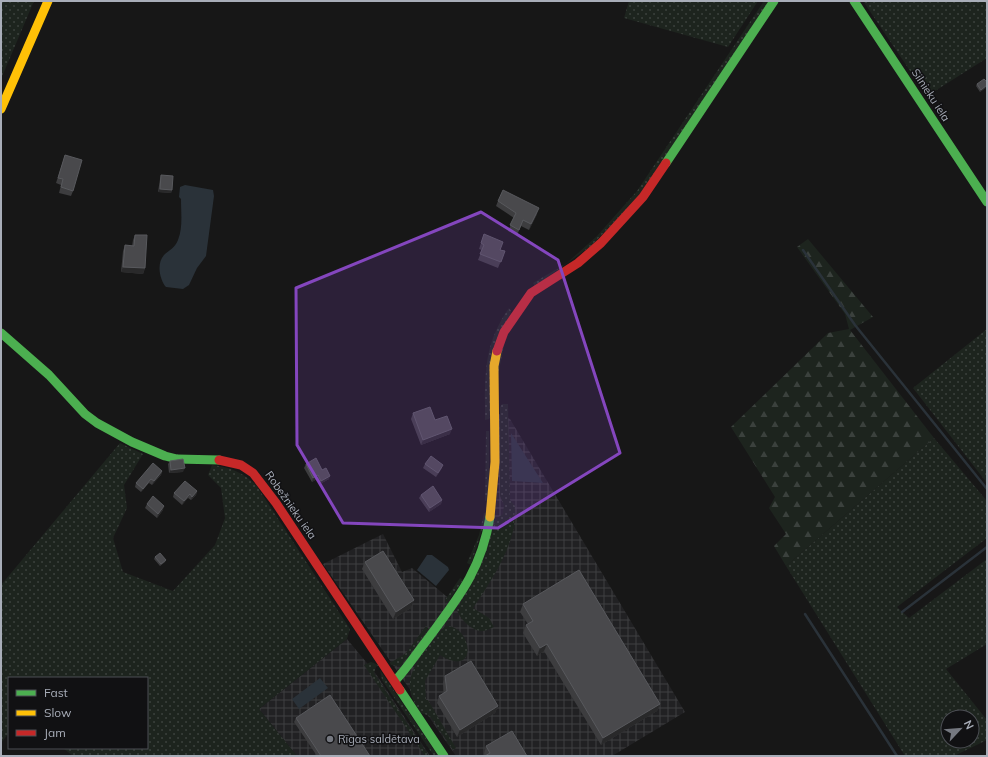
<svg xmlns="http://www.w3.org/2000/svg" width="988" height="757" viewBox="0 0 988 757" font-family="Mulish,sans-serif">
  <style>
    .industrial { fill: url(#industrial-grid) }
    .grass { fill: url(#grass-dots); fill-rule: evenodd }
    .forest { fill: url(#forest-firs) }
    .water { fill: #2a3239 }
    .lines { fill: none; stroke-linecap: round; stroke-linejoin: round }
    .stream { stroke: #2a3239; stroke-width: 2.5 }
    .fast { stroke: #4caf50; stroke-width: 9 }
    .slow { stroke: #ffc107; stroke-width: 9 }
    .jam { stroke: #c62828; stroke-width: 9 }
    .wall { fill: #3d3d3f }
    .shaded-wall { fill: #29292a }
    .building { fill: #49494c; stroke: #58595d }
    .marked { fill: #8446be; fill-opacity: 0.2; stroke: #8446be; stroke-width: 3; stroke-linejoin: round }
    .poi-dot { fill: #757880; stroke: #111113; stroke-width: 1.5 }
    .labels { text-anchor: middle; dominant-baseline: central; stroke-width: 3; stroke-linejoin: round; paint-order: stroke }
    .street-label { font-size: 11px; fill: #a8adb8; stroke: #111113 }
    .poi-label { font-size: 11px; fill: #a8adb8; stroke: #111113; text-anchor: start }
  </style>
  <defs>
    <pattern id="industrial-grid" width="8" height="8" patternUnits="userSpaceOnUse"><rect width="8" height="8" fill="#212123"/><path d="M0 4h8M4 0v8" fill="none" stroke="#3e3f41"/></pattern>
    <pattern id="grass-dots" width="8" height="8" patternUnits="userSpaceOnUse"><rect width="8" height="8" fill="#1d241e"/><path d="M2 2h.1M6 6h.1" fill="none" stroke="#3b413d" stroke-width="1.8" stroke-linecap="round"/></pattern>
    <pattern id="forest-firs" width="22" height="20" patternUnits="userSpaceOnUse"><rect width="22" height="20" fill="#1d241e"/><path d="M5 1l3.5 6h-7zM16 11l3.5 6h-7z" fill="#3b413d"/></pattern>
  </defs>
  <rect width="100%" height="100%" fill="#171717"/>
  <path class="industrial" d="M499,414L510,419L685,712L612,756H456L323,564L383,534L402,572L412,568L457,605L477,575Z
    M347,639L376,674L430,756H297L259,709Z"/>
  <path class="grass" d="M1,1H34L1,79Z
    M629,1H758L728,47L624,18Z
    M764,1H769L639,196L591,246L535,286L533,283L567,263L597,236L637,191Z
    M863,1H987V58L927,96Z
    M509,308L511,311L489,419L485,420C485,376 483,345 509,308Z
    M987,329V483L913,388Z
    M502,404H508L510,500L515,506C514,514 515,523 513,531C506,559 489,584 473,608L489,618L494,627C490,629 486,631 481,631C471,630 460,619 457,610L497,518L503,514L504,505L500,496V407Z
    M486,431H489V501H485Z
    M934,438L987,501V538L897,607L909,618L987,559V644L946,669L987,720V740L954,756H905L786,566ZM948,717H972V741H948Z
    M120,443L143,454L124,485L127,508L113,538L123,572L173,591L215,545L225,518L221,488L208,475L212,465C230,467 242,472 256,485L350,629L347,639L259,709L297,756H73L63,748H147V678H9V733L1,743V585Z
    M484,513L487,514L471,565L467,563L479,535Z
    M460,578L463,580L448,602L445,600Z
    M426,626L429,629L402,664L398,666L391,665L390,663L406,653Z
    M445,626C472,624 480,680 440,655L425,681L426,700H428L456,748L453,750L430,716L421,713C416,705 410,697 410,687C408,666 433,641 445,626Z
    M371,662L379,665L376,667L374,673L429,756H425L364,665Z
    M380,670L438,756H434L382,680Z"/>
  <path class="forest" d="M808,239L873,317L850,330L934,438L786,566L774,546L786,534L769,508L775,497L731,427L828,333L849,329L845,314L797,247Z"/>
  <path class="water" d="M185,185L213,190L214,196L206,256L197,268L189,285L183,289L166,287C160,280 156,264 164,255C169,250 175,248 178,240C183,228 181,212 181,199L179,197L180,187Z
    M511,433L543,483L512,481Z
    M427,555H432L448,567L449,570L436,586L417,570Z
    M320,678L328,688L299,709L292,699Z"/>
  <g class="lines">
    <path class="stream" d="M803,250L855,325L987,489
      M902,612L987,547
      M805,614L897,756"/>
    <path class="fast" d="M854,1L987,202
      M666,163L774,1
      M1,333L49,375L85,414L97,423L132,442L165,456L177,459L219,460
      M395,681C407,668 416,654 427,640C458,598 481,571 490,517
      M400,690L444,756"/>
    <path class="slow" d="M1,109L48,1
      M490,517L495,462L494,366L497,351"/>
    <path class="jam" d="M497,351L504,332L531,293L578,263L601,243L643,197L666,163
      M219,460L241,465L253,473L276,503L400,690"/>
  </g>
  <path class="wall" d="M987,82V87L980,92L976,86L977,84Z
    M65,155L73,191L71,196L59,193L61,185L56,183Z
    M161,175L172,190L171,193L158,192L160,179Z
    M498,201L537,214L529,230L521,226L517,235L508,231L514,218L496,206Z
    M484,234L500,250L505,251L498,268L478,260L482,250L479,249Z
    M135,235L145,268L143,274L121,272L123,251L125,245L132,246L133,240Z
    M413,413L435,420L450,434L421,445L411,419Z
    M170,461L183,472L169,473L168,464Z
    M306,464L322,470L329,479L320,484L317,479L312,482L304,468Z
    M425,464L442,468L436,477L423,468Z
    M162,471L161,475L152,485L149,483L141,492L135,487L136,483Z
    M197,491L196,495L191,500L188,498L182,505L173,497L174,493Z
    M421,495L442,500L441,504L429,512L419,498Z
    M147,504L163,510L157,518L145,508Z
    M155,557L166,560L165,562L160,566L154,559Z
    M365,562L414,600L411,608L393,619L362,569Z
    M523,604L660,704L657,711L601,745L544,651L537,656L523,633L526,625L528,624L520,612Z
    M445,676L498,706L495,713L457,737L437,703L439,696L444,693L443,683Z
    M296,718L370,756H317L294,722Z
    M486,746L527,756H485L484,754Z"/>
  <path class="shaded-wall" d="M987,85V87L980,92L981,90Z
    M160,189L172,190L171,193L158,192Z
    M539,208L537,214L529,230L531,224Z
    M123,267L145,268L143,274L121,272Z
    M452,429L450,434L421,445L423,440Z
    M443,465L442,468L436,477L438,473Z
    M185,468L183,472L169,473L171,470Z
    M162,471L161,475L152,485L154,481Z
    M318,475L317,479L312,482L313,478Z
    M330,476L329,479L320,484L321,481Z
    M151,479L149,483L141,492L143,489Z
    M197,491L196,495L191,500L192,497Z
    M190,494L188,498L182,505L184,501Z
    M442,500L441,504L429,512L430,508Z
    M164,506L163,510L157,518L158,514Z
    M414,600L411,608L393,619L396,612Z
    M547,644L544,651L537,656L540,648Z
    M660,704L657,711L601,745L603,738Z
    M498,706L495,713L457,737L460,730Z"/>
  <path class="building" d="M984,79L987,82V85L981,90L977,84Z
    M65,155L82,160L73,191L61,187L63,179L58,178Z
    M161,175L173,176L172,190L160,189Z
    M503,190L539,208L531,224L523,220L519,230L510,225L516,213L498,201Z
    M484,234L503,242L500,250L505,251L501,262L480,254L484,245L481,243Z
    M135,235H147L145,268L123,267L125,245L134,246Z
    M430,407L435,420L447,416L452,429L423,440L413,413Z
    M431,456L443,465L438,473L425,464Z
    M316,458L322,470L326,468L330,476L321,481L318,475L313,478L306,464Z
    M183,459L185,468L171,470L170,461Z
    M153,463L162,471L154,481L151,479L143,489L136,483Z
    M185,481L197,491L192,497L190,494L184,501L174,493Z
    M433,486L442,500L430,508L421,495Z
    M153,496L164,506L158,514L147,504Z
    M383,551L414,600L396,612L365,562Z
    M160,553L166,560L161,564L155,557Z
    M579,570L660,704L603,738L547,644L540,648L526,625L533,621L523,604Z
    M471,661L498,706L460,730L439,696L447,691L445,676Z
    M330,695L370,756H321L296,718Z
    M512,731L527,756H485L490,753L486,746Z"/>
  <path class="marked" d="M481,212L558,260L620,453L498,528L343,523L297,445L296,288Z"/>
  <circle class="poi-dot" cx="330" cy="739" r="4"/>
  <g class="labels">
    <g class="street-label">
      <text transform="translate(931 95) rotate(57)">Silnieku iela</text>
      <text transform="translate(291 505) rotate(55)">Robežnieku iela</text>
    </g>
    <g class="poi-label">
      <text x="338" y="739">Rīgas saldētava</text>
    </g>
  </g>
  <rect width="988" height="757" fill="none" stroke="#a8adb8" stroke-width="4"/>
  <rect x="8" y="677" width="140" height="72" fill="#111113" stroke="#4d4f55"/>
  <rect x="16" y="690" width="20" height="6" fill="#4caf50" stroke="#4d4f55"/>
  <text x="44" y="697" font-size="12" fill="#a8adb8">Fast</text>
  <rect x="16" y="710" width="20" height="6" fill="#ffc107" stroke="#4d4f55"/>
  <text x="44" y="717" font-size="12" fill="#a8adb8">Slow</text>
  <rect x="16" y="730" width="20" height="6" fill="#c62828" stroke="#4d4f55"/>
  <text x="44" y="737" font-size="12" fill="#a8adb8">Jam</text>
  <g transform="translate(960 729) rotate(64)"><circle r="19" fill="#111113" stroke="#4d4f55"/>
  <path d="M0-3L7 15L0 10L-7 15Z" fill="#757880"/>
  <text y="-6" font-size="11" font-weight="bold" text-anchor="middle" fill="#a8adb8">N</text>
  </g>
</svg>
